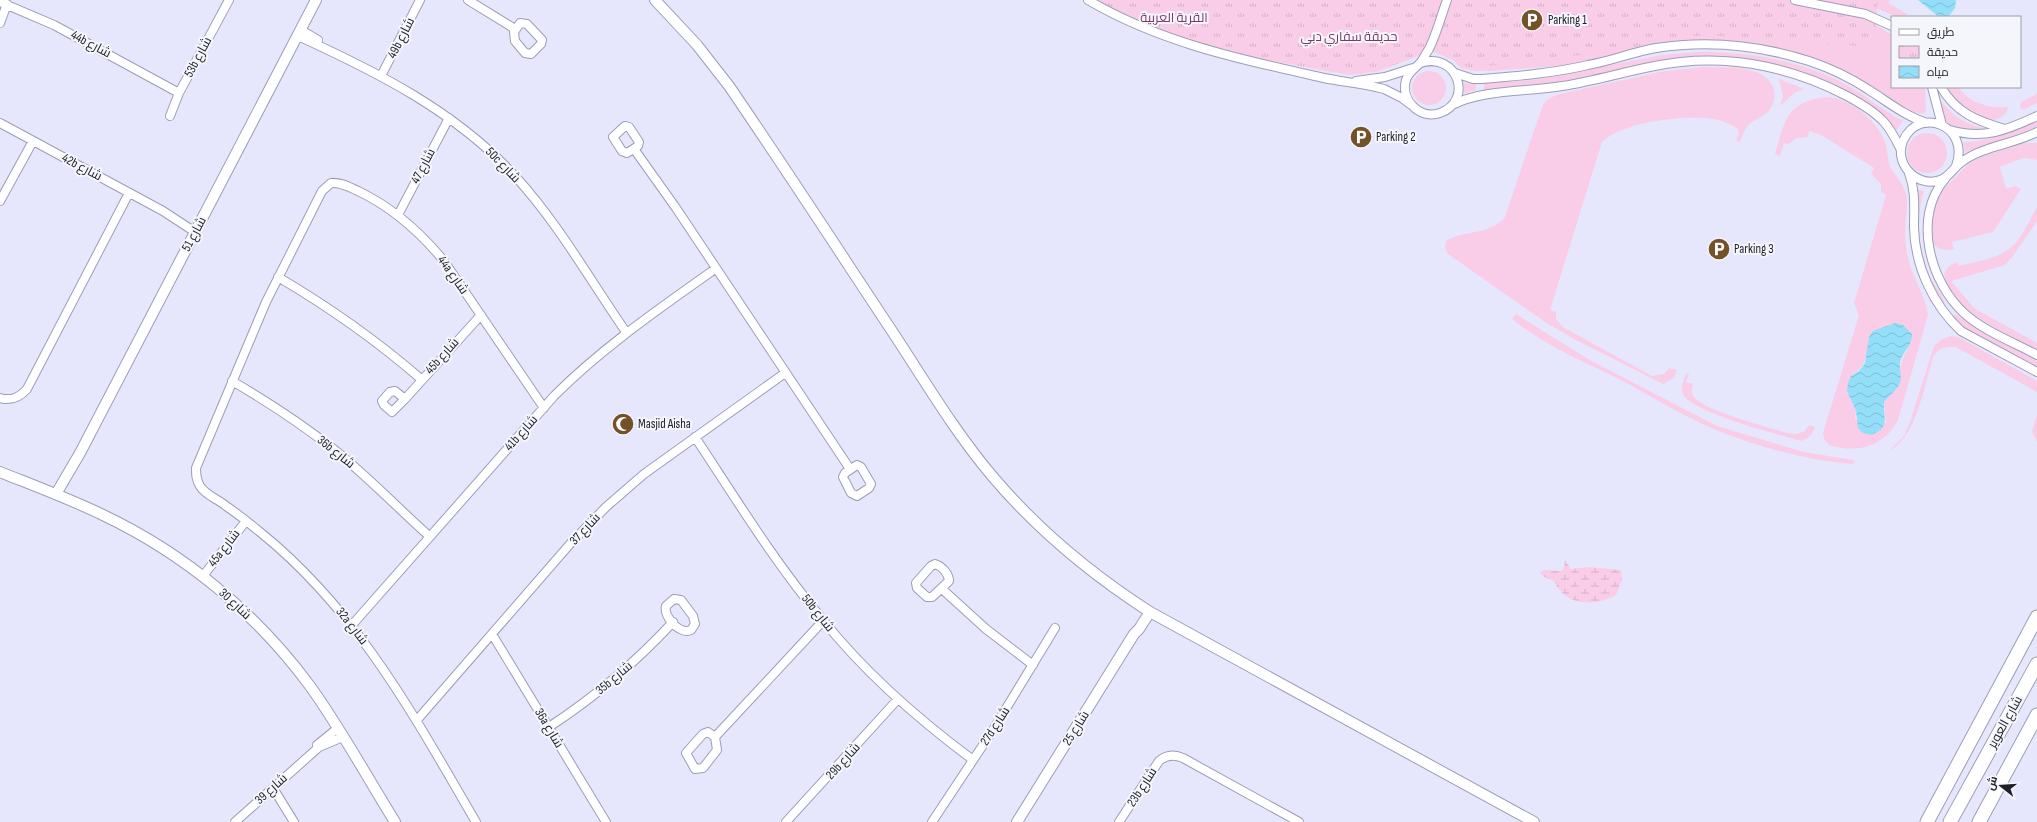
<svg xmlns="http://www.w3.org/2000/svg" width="2037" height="822" viewBox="0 0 2037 822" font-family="'Sofia Sans Condensed',Cairo,sans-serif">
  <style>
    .green { fill: #f9cde8; fill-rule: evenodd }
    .wetland { fill: url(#wetland-marsh) }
    .park { fill: url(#park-tufts) }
    .water { fill: url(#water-waves) }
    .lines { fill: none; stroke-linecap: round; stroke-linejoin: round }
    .minor-casing { stroke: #9c9eb7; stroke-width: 10 }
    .tertiary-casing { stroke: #9c9eb7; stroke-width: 12 }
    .primary-casing { stroke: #9c9eb7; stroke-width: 15 }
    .trunk-casing { stroke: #9c9eb7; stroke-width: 15 }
    .minor { stroke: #fff; stroke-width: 8 }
    .tertiary { stroke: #fff; stroke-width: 10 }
    .primary { stroke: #fff; stroke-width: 13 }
    .trunk { stroke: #fff; stroke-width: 13 }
    .labels { text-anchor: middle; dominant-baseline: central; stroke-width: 4; stroke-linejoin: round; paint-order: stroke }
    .park-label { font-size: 13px; fill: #7d3867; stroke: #f5f6fb }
    .poi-label { font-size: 13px; fill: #1e1f29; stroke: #f5f6fb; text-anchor: start }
    .street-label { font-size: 13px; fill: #1e1f29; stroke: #f5f6fb }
  </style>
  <defs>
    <pattern id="wetland-marsh" width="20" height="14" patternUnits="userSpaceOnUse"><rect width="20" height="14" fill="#f9cde8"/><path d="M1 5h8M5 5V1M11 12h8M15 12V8" fill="none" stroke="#d5b0c7"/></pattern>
    <pattern id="park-tufts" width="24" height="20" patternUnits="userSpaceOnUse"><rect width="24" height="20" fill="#f9cde8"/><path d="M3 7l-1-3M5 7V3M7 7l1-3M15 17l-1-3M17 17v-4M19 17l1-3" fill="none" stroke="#d5b0c7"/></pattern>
    <pattern id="water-waves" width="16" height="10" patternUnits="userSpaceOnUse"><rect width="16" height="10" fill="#93def9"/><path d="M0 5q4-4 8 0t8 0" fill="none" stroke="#7ebed5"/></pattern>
  </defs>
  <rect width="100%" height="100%" fill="#e6e7fd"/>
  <path class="green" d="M1835,0H1890L1888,3L1907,14L1904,17H1898L1873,7Z
    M1854,18L1876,25L1892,35V87H1925L1926,111L1923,114L1908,111L1900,107L1868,84L1846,73L1784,50L1741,42L1717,41L1647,47L1568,65L1491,71H1475L1461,68L1450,57Z
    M1696,52C1747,51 1801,60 1847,85C1867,96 1883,111 1903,121L1896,131L1888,121L1830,85L1729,59L1539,86L1484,90V83L1534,80L1662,55Z
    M1702,67C1723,68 1765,63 1774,89C1776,97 1773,106 1768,112C1764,116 1759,117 1755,120C1746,125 1743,133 1740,142L1736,141L1739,133L1737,128C1730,124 1722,120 1714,119C1684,115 1625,121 1602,142L1550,310L1556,312V319L1563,327L1652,376L1664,374L1669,368L1677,370L1674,378L1663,384L1572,338L1545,322L1448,254L1445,248L1446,241C1465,229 1489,236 1505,217L1537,122L1543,105L1547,100L1556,95L1578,90L1664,71Z
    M1412 88a17 17 0 1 1 34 0a17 17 0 1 1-34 0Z
    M1779,79L1804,89L1794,93L1780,106L1783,96Z
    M1464,83L1476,84V90L1464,93Z
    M1941,87H1958C1971,104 1988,108 2008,107C2006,124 1978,122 1967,115C1958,108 1949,96 1941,87Z
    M1935,93C1948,112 1963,125 1986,128C1972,134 1948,129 1941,115C1938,108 1937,100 1935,93Z
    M2037,94V103L2023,110L2020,107L2021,102Z
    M1825,97C1849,97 1877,120 1885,142C1888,150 1887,160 1891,168C1897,178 1905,186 1907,198C1908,208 1905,220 1905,231C1905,240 1906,249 1908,258C1912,278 1926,295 1928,315L1898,420C1884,447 1857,454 1829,445L1824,439L1823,433L1859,315L1854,303L1886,195L1881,192V184L1871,174L1874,168L1821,135L1809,131L1808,137L1797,138L1788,144L1784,143L1780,156L1775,154C1785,121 1786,102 1825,97ZM1869,337L1909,348C1898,361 1901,375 1895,390C1893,394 1887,398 1884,402L1886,421L1883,427L1855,419L1856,411L1850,399L1851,376C1867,366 1867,354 1869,337Z
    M2037,119V126L2018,136L1965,152L1963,142C1985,144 2017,128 2037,119Z
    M1907 153a20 20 0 1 1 40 0a20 20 0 1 1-40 0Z
    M2024,143H2037V160L2023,158L2000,167L2006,189L2015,186L2021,189L1993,232L1952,242L1954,249C1944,251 1939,250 1932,243L1930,220L1937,196L1944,189L1967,165L1980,157Z
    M1917,189L1924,191C1915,217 1919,252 1930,277C1934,285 1943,295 1945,304L1941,305L1917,258Z
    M2037,207V221L2013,256L2005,265L1951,281L1974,308L2037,343V350C2003,331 1956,315 1944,275C1946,267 1950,265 1957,262L1959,266C1974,262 1996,259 2009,249C2022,239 2029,221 2037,207Z
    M1516,314L1588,359L1717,426L1804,452L1853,460L1855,462L1852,464C1805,460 1757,447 1714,429C1680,415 1648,394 1615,377C1579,360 1543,344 1512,319Z
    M1955,314L1978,329L2037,361V368L1963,328L1953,317Z
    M1952,336L1960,338L2037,381V392L1956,347C1946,346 1938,348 1933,357C1925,384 1916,438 1889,451L1904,436L1910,422L1934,346L1942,339Z
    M1686,373L1689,374L1686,382L1693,384C1692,388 1691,392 1693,396C1703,411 1768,427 1787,433L1797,434L1805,431L1809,425L1815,427C1812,435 1809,438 1801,441C1780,435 1690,412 1683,394C1680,387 1684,380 1686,373Z
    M2037,415V442L2032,431Z"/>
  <path class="wetland" d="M1565,560L1571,569L1588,567L1621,570L1622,580L1616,595C1594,607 1565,606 1554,581L1544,577L1540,573L1543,570L1561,571L1564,568Z"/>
  <path class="park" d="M1095,0H1878L1874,47L1702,35L1606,52L1471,68L1432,51L1376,72L1349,75L1202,48L1125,16Z"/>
  <path class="water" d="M1918,0H1956L1955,8L1949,16L1939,17Z
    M1895,323L1903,325L1912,334C1912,348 1902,351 1900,363C1899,371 1903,378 1899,385C1895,392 1889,396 1884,402C1883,419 1891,427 1871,435L1863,433L1858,428L1856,411L1847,391L1848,383L1851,376L1859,371L1865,363L1869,337L1873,331Z"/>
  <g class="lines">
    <g class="minor-casing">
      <path id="minor" d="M468,0L515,29
        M1088,0C1161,43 1243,60 1324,78C1344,82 1364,84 1384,89L1402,98L1410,104
        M1795,0L1865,14L1892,26
        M0,2L54,25L179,93
        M0,23L7,4
        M520,23L527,24L542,40L541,44L531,54L525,53L515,41L514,32Z
        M301,30L318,40
        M298,36C377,72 455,111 515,176C558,223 590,280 626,332
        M1420,63C1458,51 1474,101 1440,113C1420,120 1400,100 1406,80C1409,71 1416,68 1421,62C1424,58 1426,53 1429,49C1437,33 1441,16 1447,0
        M1455,73L1473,79H1483C1518,76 1554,73 1588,65C1611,61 1633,52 1656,48C1708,40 1759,45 1809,61C1830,68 1851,78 1869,90C1888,102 1905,116 1927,123
        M381,76L420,0
        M1356,81L1385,77L1413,68
        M1932,87L1942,125
        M1941,87C1956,113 1977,121 2005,129
        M1452,105C1483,89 1527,92 1562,86C1602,80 1641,66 1681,62C1738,56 1796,69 1847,96C1860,103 1874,111 1884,122C1892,131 1896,140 1901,150
        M170,116L179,93L229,0
        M0,123L163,211L195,232
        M625,126L629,127L639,142L638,146L627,153L622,151L613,137Z
        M1950,130C1983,140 2007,130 2037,116
        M634,149L676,208L850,469
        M1956,166C1971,126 1919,105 1903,141C1894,163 1915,186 1937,181C1950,178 1953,167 1963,161C1984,146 2014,144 2037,132
        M1909,173C1916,192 1914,208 1914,228C1915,266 1933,305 1961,331L2037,372
        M1945,179C1912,217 1930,283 1965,314C1984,331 2015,343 2037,355
        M0,201L33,141
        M398,215L449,118
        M278,277C329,307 376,340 421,379
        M232,381C268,402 303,425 336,451C369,478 398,508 429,536
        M395,391L405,399L392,412L384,405L382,401L390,392Z
        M0,398C11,401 19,398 27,389L129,193
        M405,399L481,315
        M695,437C736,499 775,563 823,620C866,674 918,719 973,760
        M857,465L861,467L871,484L869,488L857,496L851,493L843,477L845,473Z
        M935,564C942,566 949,574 949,581L932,597H927L917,588L916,583L931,566Z
        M203,576L246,521
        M942,589L986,629L1033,665
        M674,599L681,600L693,616L695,624L691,630C680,635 663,617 666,606Z
        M352,625L554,396C603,347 659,309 715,269
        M492,634L606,822
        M417,720L570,544L606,507L644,474L785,373
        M549,727C595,697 636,662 673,622
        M708,732L715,737L717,750L703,768L695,769L686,753L703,734Z
        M715,737L823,621
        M317,745L338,728
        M273,788L294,822
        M235,822L319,747L343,737
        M476,822C414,716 358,611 260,532C249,523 238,514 226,506C218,499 205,495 200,486C196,480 196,474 196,468L266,302L322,191L331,183C341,182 349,187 358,191C392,207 420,232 444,261L544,408
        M786,822L898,699
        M932,822L993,730L1055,628
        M1119,822L1159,761C1166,755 1174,754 1183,758L1299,822"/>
    </g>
    <g class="tertiary-casing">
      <path id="tertiary" d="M655,0L697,45L729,86C783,165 835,245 888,325C922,376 953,430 993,477C1038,530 1091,574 1150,612L1534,822
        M0,472C35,486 70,499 103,515C185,554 256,613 310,686C341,729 367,777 395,822
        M56,494L80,453L316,0
        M1017,822L1134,634L1139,629L1150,612"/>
    </g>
    <g class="primary-casing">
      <path id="primary" d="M1927,822L2037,617"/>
    </g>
    <g class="trunk-casing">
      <path id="trunk" d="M1950,822L2037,664
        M1979,822L2037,715"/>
    </g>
    <use href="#minor" class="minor"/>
    <use href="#tertiary" class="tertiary"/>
    <use href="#primary" class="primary"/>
    <use href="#trunk" class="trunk"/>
  </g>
  <defs>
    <g id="parking-disc" transform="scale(1.15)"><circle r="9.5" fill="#735129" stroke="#f5f6fb"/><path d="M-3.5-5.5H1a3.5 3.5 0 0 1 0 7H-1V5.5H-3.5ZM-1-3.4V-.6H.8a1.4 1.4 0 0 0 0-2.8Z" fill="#fff"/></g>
    <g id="mosque-disc" transform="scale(1.15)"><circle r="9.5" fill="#735129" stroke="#f5f6fb"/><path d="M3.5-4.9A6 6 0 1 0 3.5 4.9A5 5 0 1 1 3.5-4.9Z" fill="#fff"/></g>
  </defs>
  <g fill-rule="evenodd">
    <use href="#parking-disc" x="1532" y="20"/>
    <use href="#parking-disc" x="1361" y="137"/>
    <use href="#parking-disc" x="1719" y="249"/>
    <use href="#mosque-disc" x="623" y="424"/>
  </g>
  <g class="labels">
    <g class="park-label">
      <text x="1174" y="18">القرية العربية</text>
      <text x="1349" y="37">حديقة سفاري دبي</text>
    </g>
    <g class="poi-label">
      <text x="1548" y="20">Parking 1</text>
      <text x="1376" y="137">Parking 2</text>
      <text x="1734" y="249">Parking 3</text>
      <text x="638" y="424">Masjid Aisha</text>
    </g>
    <g class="street-label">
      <text transform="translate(401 38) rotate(-63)">49b شارع</text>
      <text transform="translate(91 44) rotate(28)">44b شارع</text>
      <text transform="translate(198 57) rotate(-62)">53b شارع</text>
      <text transform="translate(503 165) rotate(46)">50c شارع</text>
      <text transform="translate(423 166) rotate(-62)">شارع 47</text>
      <text transform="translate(82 167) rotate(28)">42b شارع</text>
      <text transform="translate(194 234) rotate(-62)">شارع 51</text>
      <text transform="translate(453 275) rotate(55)">44a شارع</text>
      <text transform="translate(442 356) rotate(-48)">45b شارع</text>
      <text transform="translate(521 433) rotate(-48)">41b شارع</text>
      <text transform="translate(336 452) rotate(39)">36b شارع</text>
      <text transform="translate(585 529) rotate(-47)">شارع 37</text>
      <text transform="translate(224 548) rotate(-52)">45a شارع</text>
      <text transform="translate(235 604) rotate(43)">شارع 30</text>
      <text transform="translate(818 613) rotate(51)">50b شارع</text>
      <text transform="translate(352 626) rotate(52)">32a شارع</text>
      <text transform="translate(614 678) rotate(-40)">35b شارع</text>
      <text transform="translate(2005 722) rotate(-61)">شارع العوير</text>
      <text transform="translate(995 726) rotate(-57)">27d شارع</text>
      <text transform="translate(549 728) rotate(59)">36a شارع</text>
      <text transform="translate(1076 728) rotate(-58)">شارع 25</text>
      <text transform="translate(843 761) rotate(-48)">29b شارع</text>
      <text transform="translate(1142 787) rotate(-57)">23b شارع</text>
      <text transform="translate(271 789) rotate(-42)">شارع 39</text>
    </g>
  </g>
  <rect x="1891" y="16" width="130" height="72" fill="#f5f6fb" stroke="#9fa0a7"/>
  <rect x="1899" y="29" width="20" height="6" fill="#ffffff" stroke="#9fa0a7"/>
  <text x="1927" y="36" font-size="12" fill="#1e1f29">طريق</text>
  <rect x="1899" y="46" width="20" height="12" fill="url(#park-tufts)" stroke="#9fa0a7"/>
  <text x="1927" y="56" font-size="12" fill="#1e1f29">حديقة</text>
  <rect x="1899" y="66" width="20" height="12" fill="url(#water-waves)" stroke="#9fa0a7"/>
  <text x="1927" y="76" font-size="12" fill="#1e1f29">مياه</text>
  <g transform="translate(2001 786) rotate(287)" stroke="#f5f6fb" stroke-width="3" paint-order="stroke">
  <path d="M0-3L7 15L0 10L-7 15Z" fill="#1e1f29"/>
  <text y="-6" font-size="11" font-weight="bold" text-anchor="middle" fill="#1e1f29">ش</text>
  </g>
</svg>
